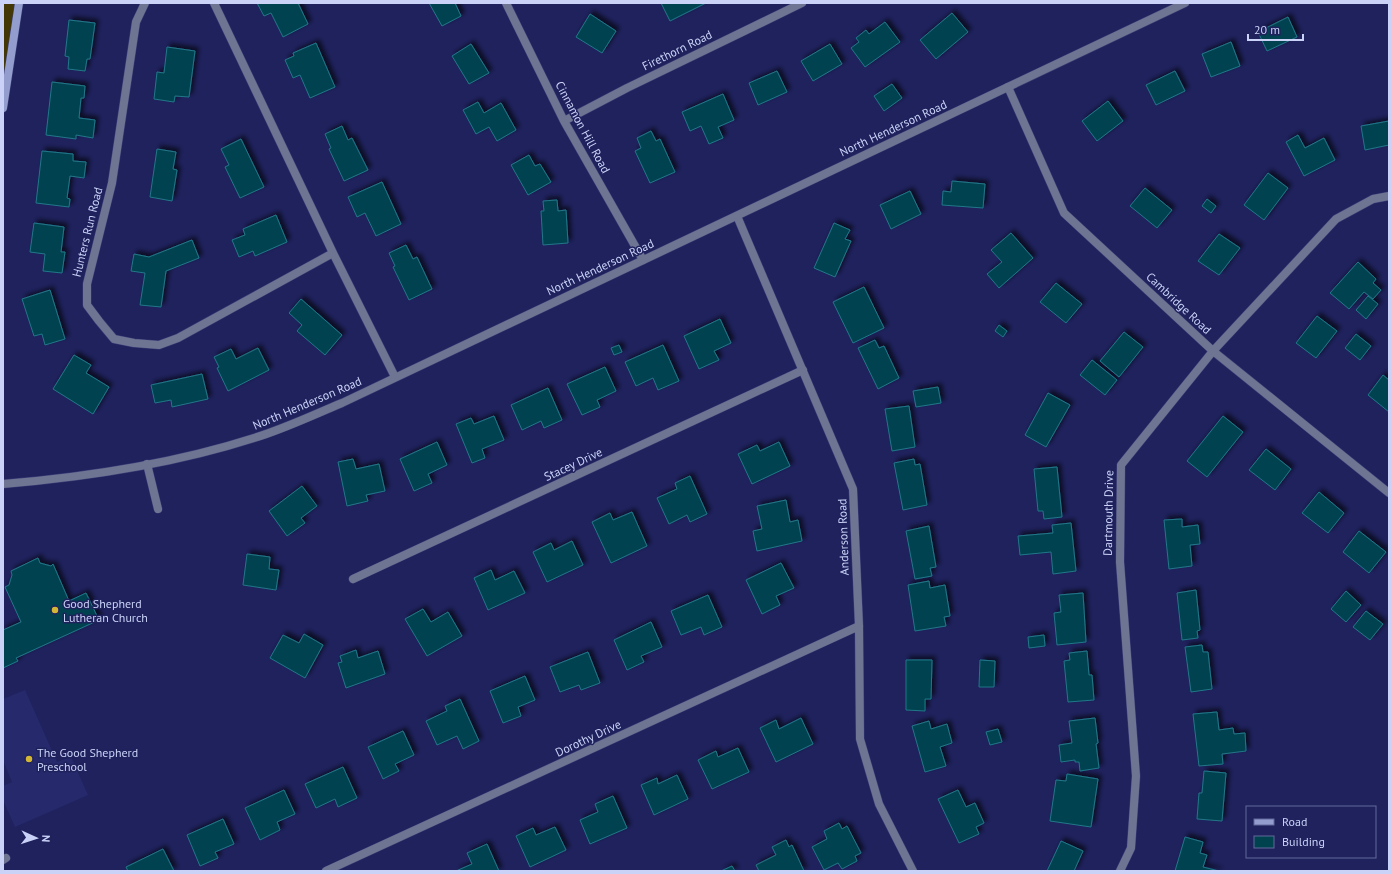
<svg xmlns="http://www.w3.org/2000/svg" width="1392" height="874" viewBox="0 0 1392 874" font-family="'PT Sans',sans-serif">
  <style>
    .built { fill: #262a6c }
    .green { fill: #423705 }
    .building { fill: #00434f; stroke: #217789; filter: url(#shadow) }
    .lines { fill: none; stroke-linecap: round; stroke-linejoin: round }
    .service-casing { stroke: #3a3e76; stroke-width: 9 }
    .minor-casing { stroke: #3a3e76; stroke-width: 9 }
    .tertiary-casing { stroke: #3a3e76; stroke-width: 9 }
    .secondary-casing { stroke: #3a3e76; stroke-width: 9 }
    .service { stroke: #6e7593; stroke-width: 8 }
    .minor { stroke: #6e7593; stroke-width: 8 }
    .tertiary { stroke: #6e7593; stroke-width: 8 }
    .secondary { stroke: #949ece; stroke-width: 8 }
    .poi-dot { fill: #d3b635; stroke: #1f225d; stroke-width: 1.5 }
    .labels { text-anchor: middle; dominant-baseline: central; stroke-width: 3; stroke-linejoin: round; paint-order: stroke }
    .street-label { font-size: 12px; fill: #cad2f7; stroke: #1f225d }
    .poi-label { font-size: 12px; fill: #cad2f7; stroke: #1f225d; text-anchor: start }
  </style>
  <defs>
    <filter id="shadow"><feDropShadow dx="3.5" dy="-3.5" stdDeviation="2" flood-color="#0009"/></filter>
  </defs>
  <rect width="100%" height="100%" fill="#1f225d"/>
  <path class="built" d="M25,690L57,762L71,757L88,795L15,827L3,800V786L12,782L3,760V699Z"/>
  <path class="green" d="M3,3H19L3,108Z"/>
  <path class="building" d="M257,3H298L308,24L283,37L271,13L264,16Z
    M429,3H455L461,16L442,26Z
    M661,3H706L670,21Z
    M952,13L968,32L936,59L920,40Z
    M590,14L616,31L602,53L576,37Z
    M1288,17L1297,37L1267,51L1258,32Z
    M69,20L95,23L90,59H87L85,71L68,69L69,57L65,56Z
    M885,22L900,42L865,67L851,48L859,42L856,38L866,30L869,34Z
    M1231,42L1240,66L1211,77L1202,54Z
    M316,43L335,87L310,98L300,75L293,78L285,60L294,56L293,53Z
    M471,44L489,73L469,84L452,56Z
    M830,44L842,64L813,81L801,61Z
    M167,47L195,51L189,97L175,96L174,102L154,99L157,72L164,73Z
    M777,71L787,92L758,105L749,83Z
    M1175,71L1185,91L1156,105L1146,85Z
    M52,82L85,86L84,98H81L79,118L95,120L93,138L76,135V139L46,135Z
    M892,84L902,98L884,111L874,96Z
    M723,94L734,120L718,127L723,138L709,144L701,126L690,131L682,112Z
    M1108,101L1123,121L1097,141L1082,121Z
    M478,102L484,113L501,103L516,130L497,141L489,127L476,134L463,110Z
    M1389,121V145L1365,150L1361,126Z
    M342,126L348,140L352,138L368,170L344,181L329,149L331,148L325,134Z
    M651,131L656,141L660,139L675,172L650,183L635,151L641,148L637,138Z
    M1298,135L1305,148L1324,138L1335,160L1304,176L1286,142Z
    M241,139L264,187L240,198L225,167L229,165L221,149Z
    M157,149L176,152L173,169L177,170L172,201L150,197Z
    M42,151L73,154V161L86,162L84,178L70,176L67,198L70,199L69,207L36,203Z
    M529,155L535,166L540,164L551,182L528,195L511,165Z
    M1268,173L1288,188L1264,220L1244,205Z
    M952,181L985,184L983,208L942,205L943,191L951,192Z
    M382,182L401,224L376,236L365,213L357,217L348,197Z
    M1145,188L1172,210L1157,228L1130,206Z
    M910,191L921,214L891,229L880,205Z
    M1207,199L1216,206L1211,213L1202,206Z
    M557,200L558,211L566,210L568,243L543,245L541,211H544L543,201Z
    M276,215L287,242L255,256L253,251L239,257L232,240L245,235L243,229Z
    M34,223L64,227L61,252H65L62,273L43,271L45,254L30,252Z
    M834,223L850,230L845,239L851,241L835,277L814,268Z
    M1011,233L1033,258L999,288L987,274L1002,262L991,250Z
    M1219,234L1240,248L1219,275L1198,261Z
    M192,240L199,258L166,271L161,307L140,305L145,273L131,271L134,254L149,257Z
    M406,245L413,259L417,257L432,289L409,300L393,267L395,266L389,253Z
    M1358,262L1376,279L1373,283L1381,290L1373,299L1364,292L1349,309L1330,293Z
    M1056,283L1082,304L1066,323L1040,302Z
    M864,287L884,328L853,343L833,302Z
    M50,290L65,339L45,345L42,334L34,336L22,299Z
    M1368,296L1378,304L1366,319L1356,310Z
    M301,299L342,335L325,355L297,331L302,325L289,313Z
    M1317,316L1337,331L1316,358L1296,343Z
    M720,319L731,343L714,351L719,360L699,369L684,336Z
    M999,325L1007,331L1003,337L995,331Z
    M1124,332L1143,347L1119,377L1100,361Z
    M1356,334L1371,346L1360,360L1345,348Z
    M875,340L879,348L884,346L899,378L878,389L858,348Z
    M619,345L622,352L614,355L611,348Z
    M663,345L679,381L658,390L653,378L636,386L625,362Z
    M258,348L269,370L228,391L217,368L219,367L214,357L231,349L236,359Z
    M74,355L91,365L86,373L109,387L93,414L53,389Z
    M1092,360L1117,380L1105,395L1080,375Z
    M605,367L616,391L597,400L600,407L582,415L567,384Z
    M202,374L208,399L172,407L171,400L155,403L151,385Z
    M1383,375L1389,380V412L1368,395Z
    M938,387L941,403L916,407L913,391Z
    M548,388L562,420L544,428L541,421L522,430L511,405Z
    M1048,393L1070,405L1046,447L1025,435Z
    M909,406L915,447L892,451L885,409Z
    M494,416L504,440L482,449L485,458L472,463L456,424L471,418L474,424Z
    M1223,416L1243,432L1207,477L1187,461Z
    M437,442L447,465L428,474L432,483L414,491L400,459Z
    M779,442L790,466L752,484L738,454L757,445L760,451Z
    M1266,449L1291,469L1275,490L1249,470Z
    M353,459L356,469L379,464L385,491L366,495L368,501L347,506L338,462Z
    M914,459L915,465L920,464L927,505L903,510L894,463Z
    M1057,467L1062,517L1044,519L1043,511H1038L1034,469Z
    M690,476L707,514L690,522L687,515L669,524L657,498L677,489L675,483Z
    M302,486L317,506L301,518L305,523L287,536L269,511Z
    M1319,492L1344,513L1328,533L1302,513Z
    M786,500L790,522L798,520L802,541L757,551L753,531L762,529L757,506Z
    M632,512L647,546L611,563L592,522L610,513L613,520Z
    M1182,519V527L1198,525L1200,544L1190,545L1192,566L1169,569L1164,520Z
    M1071,523L1076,571L1053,574L1051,552L1020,555L1018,536L1053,533L1052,525Z
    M929,526L936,567L930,568L932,576L915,579L906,531Z
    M1359,531L1386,552L1369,573L1343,552Z
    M572,541L583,565L547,582L533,552L551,543L554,550Z
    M247,554L270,557L269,569L279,570L276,590L243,585Z
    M38,558L40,563L51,566L53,564L69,601L86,593L99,620L16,658L18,661L3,668V630L21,622L5,587L9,585L12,575L11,571Z
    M781,563L794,588L776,596L780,605L762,614L746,580Z
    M491,570L495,580L514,571L525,593L488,610L474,578Z
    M929,581L930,588L945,585L950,616L944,617L946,626L915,631L908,585Z
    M1196,590L1200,630L1197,631L1198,638L1182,640L1177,593Z
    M1346,591L1361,605L1346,622L1331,609Z
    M1083,593L1086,642L1057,645L1054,613L1061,612L1059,595Z
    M708,595L722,627L704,635L701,627L681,635L671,611Z
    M423,609L431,622L448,612L462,636L427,656L405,619Z
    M1366,611L1383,624L1370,640L1353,627Z
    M651,622L662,647L641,656L644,662L627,670L614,640Z
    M304,634L323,645L305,678L270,658L283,635L299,643Z
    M1044,635L1045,646L1029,648L1028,637Z
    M1202,645L1203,652H1208L1212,689L1191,692L1185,647Z
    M356,650L358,658L378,651L385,674L346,688L338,663L342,662L340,656Z
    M1087,651L1089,675H1092L1094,700L1068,702L1064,661L1070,660L1069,653Z
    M588,652L600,683L581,690L579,685L560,692L550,667Z
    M906,660H932L931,699H925V711L906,710Z
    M980,660L995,661L994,687H979Z
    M525,676L535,700L518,707L521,716L503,723L490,691Z
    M460,699L479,741L463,749L457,736L437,745L426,721L447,711L445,706Z
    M1217,712L1219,730L1233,728L1234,734L1245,733L1246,751L1222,754L1223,764L1199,766L1193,714Z
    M801,718L813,744L776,762L760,728L776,720L779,729Z
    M1095,718L1098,743L1096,744L1099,768L1080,771L1079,762H1075V760L1061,762L1059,745L1072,743L1069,721Z
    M929,721L931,729L947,724L952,743L940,747L946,766L925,772L912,726Z
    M998,729L1002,742L990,745L986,732Z
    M403,731L414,755L395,764L399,771L383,779L368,747Z
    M738,748L749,772L712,789L698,760L716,751L718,757Z
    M343,767L357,798L338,807L335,799L316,808L305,784Z
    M1204,771L1226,773L1222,821L1197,819L1199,793H1202Z
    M1067,774L1098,779L1091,827L1050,821L1056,780L1066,781Z
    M677,775L688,799L654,815L641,785L657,778L658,784Z
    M284,790L295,814L277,822L280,830L260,840L245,808Z
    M958,790L966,807L975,803L984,823L976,827L979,834L959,843L938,799Z
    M613,796L627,828L590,844L580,820L598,812L595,804Z
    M223,819L234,844L215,852L218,858L200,866L187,835Z
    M839,823L842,829L847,826L861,853L855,856L857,861L842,869L838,863L824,870L812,847L827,839L824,831Z
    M555,827L566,850L530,867L516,836L533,828L536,835Z
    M1185,837L1203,842L1200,853L1207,855L1203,867L1219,871H1175Z
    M786,840L789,847L792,845L804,871H759L756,865L776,855L772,847Z
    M1061,841L1083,851L1074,871H1047Z
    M487,844L499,871H456L472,864L467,853Z
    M163,849L174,871H128L126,867Z
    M732,866L735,871H721Z"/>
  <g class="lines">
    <g class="service-casing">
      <path id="service" d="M147,464L158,509
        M3,860L6,858"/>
    </g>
    <g class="minor-casing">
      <path id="minor" d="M145,3L136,22L112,183L87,284V305L99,321L114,339L134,343L159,345L178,338L333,253L214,3
        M506,3L564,121L643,260
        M1008,87L1064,213L1213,351L1389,493
        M564,121L627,88L802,3
        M737,216L853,489L859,626L860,739L879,804L913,871
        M333,253L395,377
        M353,579L803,370
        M326,871L859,626
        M1120,871L1131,848L1136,776L1120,562L1121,465L1213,351L1336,219L1373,199L1389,196"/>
    </g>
    <g class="tertiary-casing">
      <path id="tertiary" d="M3,484C87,477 173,464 254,438C284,429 313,415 342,403L1185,3"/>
    </g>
    <g class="secondary-casing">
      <path id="secondary" d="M3,108L19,3"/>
    </g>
    <use href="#service" class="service"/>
    <use href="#minor" class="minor"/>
    <use href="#tertiary" class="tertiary"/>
    <use href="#secondary" class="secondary"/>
  </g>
  <g class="poi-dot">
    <circle cx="55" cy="610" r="4"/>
    <circle cx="29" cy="759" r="4"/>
  </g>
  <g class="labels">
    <g class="street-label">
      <text transform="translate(677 50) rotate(-26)">Firethorn Road</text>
      <text transform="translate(583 127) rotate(62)">Cinnamon Hill Road</text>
      <text transform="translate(893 128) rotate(-25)">North Henderson Road</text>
      <text transform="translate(87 232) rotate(-76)">Hunters Run Road</text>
      <text transform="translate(600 267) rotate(-25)">North Henderson Road</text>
      <text transform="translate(1179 303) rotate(43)">Cambridge Road</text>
      <text transform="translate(307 403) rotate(-23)">North Henderson Road</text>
      <text transform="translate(573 464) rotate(-25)">Stacey Drive</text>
      <text transform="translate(1108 513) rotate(-89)">Dartmouth Drive</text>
      <text transform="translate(843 537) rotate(-92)">Anderson Road</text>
      <text transform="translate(588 738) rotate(-25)">Dorothy Drive</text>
    </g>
    <g class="poi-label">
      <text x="63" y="603">Good Shepherd<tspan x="63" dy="14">Lutheran Church</tspan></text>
      <text x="37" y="752">The Good Shepherd<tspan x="37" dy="14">Preschool</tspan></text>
    </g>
  </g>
  <rect width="1392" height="874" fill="none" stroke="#cad2f7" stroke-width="8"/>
  <rect x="1246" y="806" width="130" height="52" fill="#1f225d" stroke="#63689b"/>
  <rect x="1254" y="819" width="20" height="6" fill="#949ece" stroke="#63689b"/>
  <text x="1282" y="826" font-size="12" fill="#cad2f7">Road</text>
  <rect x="1254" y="836" width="20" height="12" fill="#00434f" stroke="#63689b"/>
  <text x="1282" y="846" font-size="12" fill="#cad2f7">Building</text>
  <g transform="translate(36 838) rotate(93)" stroke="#1f225d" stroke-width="3" paint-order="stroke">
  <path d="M0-3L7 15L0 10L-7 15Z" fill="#cad2f7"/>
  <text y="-6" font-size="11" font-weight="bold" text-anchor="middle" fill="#cad2f7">N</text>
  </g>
  <path d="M1248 34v6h55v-6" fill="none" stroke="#cad2f7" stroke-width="2"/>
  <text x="1254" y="34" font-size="12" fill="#cad2f7" stroke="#1f225d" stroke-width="3" paint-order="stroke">20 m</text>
</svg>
